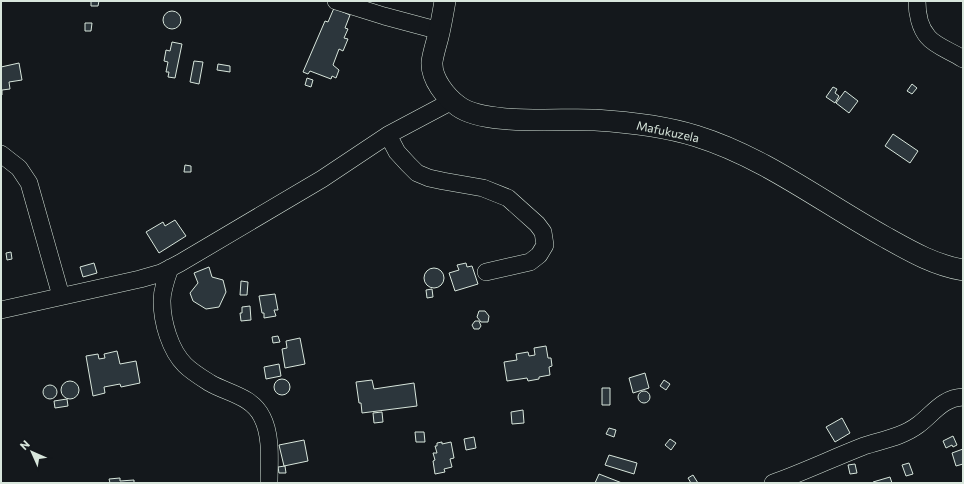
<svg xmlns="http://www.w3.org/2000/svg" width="964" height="484" viewBox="0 0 964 484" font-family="Commissioner,sans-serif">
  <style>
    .building { fill: #2c363c; stroke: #d8e6dc }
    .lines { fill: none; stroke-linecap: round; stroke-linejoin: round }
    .minor-casing { stroke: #d8e6dc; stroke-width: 18 }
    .major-casing { stroke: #d8e6dc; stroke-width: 22 }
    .minor { stroke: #14181c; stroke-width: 17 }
    .major { stroke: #14181c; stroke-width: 21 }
    .labels { text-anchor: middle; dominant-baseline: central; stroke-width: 3; stroke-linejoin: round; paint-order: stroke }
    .street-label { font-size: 12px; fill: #d8e6dc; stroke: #14181c }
  </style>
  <rect width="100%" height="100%" fill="#14181c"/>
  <path class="building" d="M91,1H99L98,6H91Z
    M334,8L350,15L345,28L348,29L344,38L348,39L343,51L339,49L333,65L339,70L336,78L332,76L331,79L310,71L308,74L303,72L325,21L328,22Z
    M163 20a9 9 0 1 1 18 0a9 9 0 1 1-18 0Z
    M85,23H92L91,31H85Z
    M172,42L182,44L175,78L168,77L169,72H166L168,62L164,61L166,50L170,51Z
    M194,61L203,62L199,84L190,82Z
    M19,63L22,80L9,82L10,89L2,90V95H1V67Z
    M218,64L230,66V72L217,70Z
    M307,78L313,80L311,87L305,85Z
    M912,84L917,88L912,94L907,91Z
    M833,87L837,89L835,93L839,96L835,103L826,97Z
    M845,91L858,101L849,113L836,103Z
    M893,134L918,151L910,163L885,146Z
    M185,165L191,166V172H184Z
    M175,220L186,236L159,253L146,232L163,222L165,226Z
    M11,252L12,259L7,260L6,253Z
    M94,263L97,273L83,277L80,267Z
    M466,263L467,267L472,266L478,284L455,291L449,273L459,270L457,265Z
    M209,267L212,277L223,280L226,292L219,307L206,309L193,301L190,293L198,283L194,273Z
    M424 278a10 10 0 1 1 20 0a10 10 0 1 1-20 0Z
    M241,281L248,282L247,295H240Z
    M432,289L433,297L427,298L426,290Z
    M275,294L278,310H274L276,316L264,318V313H262L259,296Z
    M250,306L251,320L241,321L240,313H242V307Z
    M479,311H485L489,316L488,322H481L477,317Z
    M475,321H479L481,326L479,329H474L472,325Z
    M278,336L280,342L273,343L272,337Z
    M300,338L305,364L285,368L282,349L287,348L286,341Z
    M546,346L548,358H551L552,366L549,367L550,375L539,377V379L528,381L527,378L507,381L504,362L517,360L516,354L528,352L529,356L535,355L534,348Z
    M117,351L120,364L136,361L140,383L121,387L120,384L104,387L105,393L93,396L86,356L98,354L99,359L105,358L104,354Z
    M279,364L281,376L266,379L264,367Z
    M645,373L649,388L633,393L629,378Z
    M274 387a8 8 0 1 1 16 0a8 8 0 1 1-16 0Z
    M372,380L374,389L414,383L417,406L362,413L361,403H359L356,382Z
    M664,380L670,384L666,390L660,386Z
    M61 390a9 9 0 1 1 18 0a9 9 0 1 1-18 0Z
    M43 392a7 7 0 1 1 14 0a7 7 0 1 1-14 0Z
    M602,388H610V405H602Z
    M638 397a6 6 0 1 1 12 0a6 6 0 1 1-12 0Z
    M67,399L68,406L55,408L54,401Z
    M523,410L524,423L512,424L511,412Z
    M382,412L383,422L374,423L373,413Z
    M842,418L850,433L835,442L826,427Z
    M609,428L616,430L614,437L606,434Z
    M415,432H424L425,442H416Z
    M953,436L957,445L953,447L952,445L946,448L943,441Z
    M474,437L476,448L466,450L464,439Z
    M670,439L676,443L671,450L665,445Z
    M304,440L308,461L284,466L279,445Z
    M442,442V444L451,442L454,458L450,459L452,467L444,469L445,472L435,474L433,461L435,460L433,453H437L435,446H437V443Z
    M963,449V464L956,466L952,453Z
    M609,455L637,463L634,474L605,465Z
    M909,463L913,474L906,476L902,465Z
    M855,464L857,473L850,474L848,465Z
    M285,466L286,473H279L278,467Z
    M599,474L622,483H595Z
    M693,475L698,483H691L688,478Z
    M890,477L892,483H873V482Z
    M120,478V481L134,480V483H110L109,479Z"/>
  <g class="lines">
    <g class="minor-casing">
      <path id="minor" d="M336,1L384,16L440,31
        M917,1C917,13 920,28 928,37C935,46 953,52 963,59
        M388,135L397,152L408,164L417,173L429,178L443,181L483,188L508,198L537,224L543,232L545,245L539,255L530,262L486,272
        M1,154L19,168L29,183L61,296
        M170,268C166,279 162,290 162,301C162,322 170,350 185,365C192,372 202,378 210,383C227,393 252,396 262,417C272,436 269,462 269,483
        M1,310L140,279L161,273L180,263L322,179L388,135L452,101
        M773,483C804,472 833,458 864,446C882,440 902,437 918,425C933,414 942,398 963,397"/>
    </g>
    <g class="major-casing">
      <path id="major" d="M445,1C443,13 441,25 438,37C436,45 433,54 432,62C431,79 446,97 458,106C485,126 560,118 595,120C627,122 664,126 696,136C764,157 822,202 885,237C910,251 934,265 963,270"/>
    </g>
    <use href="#minor" class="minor"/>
    <use href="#major" class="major"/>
  </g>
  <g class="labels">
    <g class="street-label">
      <text transform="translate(668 131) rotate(12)">Mafukuzela</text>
    </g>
  </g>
  <rect width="964" height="484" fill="none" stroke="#d8e6dc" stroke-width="4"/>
  <g transform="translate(32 452) rotate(315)" stroke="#14181c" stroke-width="3" paint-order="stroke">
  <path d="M0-3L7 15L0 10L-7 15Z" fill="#d8e6dc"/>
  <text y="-6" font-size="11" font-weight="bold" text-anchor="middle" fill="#d8e6dc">N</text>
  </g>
</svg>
